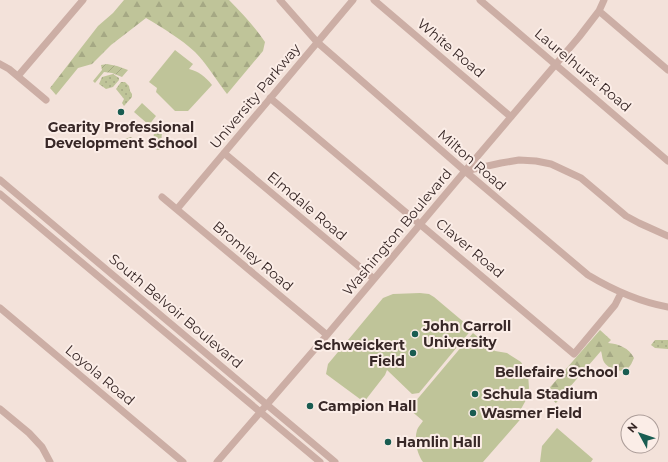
<svg xmlns="http://www.w3.org/2000/svg" width="668" height="462" viewBox="0 0 668 462" font-family="Montserrat,sans-serif">
  <style>
    .forest { fill: url(#forest-firs) }
    .park { fill: url(#park-dots) }
    .garden { fill: url(#garden-furrows) }
    .pitch { fill: #bfc499 }
    .lines { fill: none; stroke-linecap: round; stroke-linejoin: round }
    .minor { stroke: #ccaea5; stroke-width: 7 }
    .poi-dot { fill: #195c51; stroke: #fbede7; stroke-width: 1.5 }
    .labels { text-anchor: middle; dominant-baseline: central; stroke-width: 4; stroke-linejoin: round; paint-order: stroke }
    .street-label { font-size: 14px; fill: #382827; stroke: #fbede7 }
    .poi-label { font-size: 14px; font-weight: bold; fill: #382827; stroke: #fbede7; text-anchor: start }
  </style>
  <defs>
    <pattern id="forest-firs" width="22" height="20" patternUnits="userSpaceOnUse"><rect width="22" height="20" fill="#bfc499"/><path d="M5 1l3.5 6h-7zM16 11l3.5 6h-7z" fill="#a5a884"/></pattern>
    <pattern id="park-dots" width="8" height="8" patternUnits="userSpaceOnUse"><rect width="8" height="8" fill="#bfc499"/><path d="M2 2h.1M6 6h.1" fill="none" stroke="#a5a884" stroke-width="1.8" stroke-linecap="round"/></pattern>
    <pattern id="garden-furrows" width="10" height="10" patternUnits="userSpaceOnUse"><rect width="10" height="10" fill="#bfc499"/><path d="M-1 1l2-2M0 10L10 0M9 11l2-2" fill="none" stroke="#a5a884"/></pattern>
  </defs>
  <rect width="100%" height="100%" fill="#f3e2da"/>
  <path class="forest" d="M124,0H229C242,13 255,27 265,42L263,51L227,94C217,81 207,64 195,52C181,39 163,28 146,18L111,45L92,64L78,68L56,95L50,88L98,26L113,13Z
    M600,330L611,340L608,343C619,344 629,348 634,358C632,362 631,366 627,369C620,374 606,368 603,360C602,357 602,354 601,351L556,403L545,393Z"/>
  <path class="park" d="M113,74L119,78V80L113,87L106,89L99,84L102,77Z
    M121,82H125L129,86L130,91L132,94V97L124,106L122,103L124,99L116,89Z
    M157,124L170,126L169,134L162,133L160,150L152,149L154,133L156,132Z
    M131,137L139,143L132,150L123,141L124,139Z
    M655,340H668V349L655,348L651,345Z"/>
  <path class="garden" d="M107,64L117,66L128,70L122,77L112,73L104,72L95,83L93,81L102,70L101,65Z"/>
  <path class="pitch" d="M175,50L193,64L189,69C198,71 206,77 212,85L188,111H175L156,92L157,88L149,82Z
    M142,103L156,116L149,125L134,112Z
    M420,293L429,294L434,297L472,329L419,393L412,394L387,370L385,375L364,402L326,374L328,364L383,298L393,294Z
    M473,333L495,351L507,353L521,362L528,374L529,388L526,400L521,409L525,414L483,462H423C417,454 414,440 417,430C418,427 421,424 423,421L409,409Z
    M557,428L593,459L591,462H540L542,446Z"/>
  <g class="lines">
    <path class="minor" d="M280,0L317,42L465,171L588,275C613,290 640,302 668,307
      M374,0L511,117
      M480,0L668,161
      M599,11L668,70
      M0,64L9,69L46,100
      M18,76L83,0
      M270,98L574,354L615,305L621,293
      M224,153L374,279
      M465,171L579,37L599,11L604,0
      M0,180L335,462
      M0,194L320,462
      M162,197L327,335
      M177,209L353,0
      M0,308L183,462
      M0,409L29,433L42,447L50,462
      M217,462L327,335L465,171L501,163L519,160L536,161L551,164L581,178L626,216L639,223L668,236"/>
  </g>
  <g class="poi-dot">
    <circle cx="121" cy="112" r="4"/>
    <circle cx="415" cy="334" r="4"/>
    <circle cx="413" cy="353" r="4"/>
    <circle cx="626" cy="372" r="4"/>
    <circle cx="475" cy="394" r="4"/>
    <circle cx="310" cy="406" r="4"/>
    <circle cx="473" cy="413" r="4"/>
    <circle cx="388" cy="442" r="4"/>
  </g>
  <g class="labels">
    <g class="street-label">
      <text transform="translate(451 48) rotate(40)">White Road</text>
      <text transform="translate(583 70) rotate(40)">Laurelhurst Road</text>
      <text transform="translate(255 96) rotate(-50)">University Parkway</text>
      <text transform="translate(472 160) rotate(41)">Milton Road</text>
      <text transform="translate(307 206) rotate(40)">Elmdale Road</text>
      <text transform="translate(397 232) rotate(-50)">Washington Boulevard</text>
      <text transform="translate(470 248) rotate(40)">Claver Road</text>
      <text transform="translate(253 256) rotate(40)">Bromley Road</text>
      <text transform="translate(176 311) rotate(40)">South Belvoir Boulevard</text>
      <text transform="translate(100 375) rotate(40)">Loyola Road</text>
    </g>
    <g class="poi-label">
      <text x="121" y="127" text-anchor="middle">Gearity Professional<tspan x="121" dy="16">Development School</tspan></text>
      <text x="423" y="326">John Carroll<tspan x="423" dy="16">University</tspan></text>
      <text x="405" y="345" text-anchor="end">Schweickert<tspan x="405" dy="16">Field</tspan></text>
      <text x="618" y="372" text-anchor="end">Bellefaire School</text>
      <text x="483" y="394">Schula Stadium</text>
      <text x="318" y="406">Campion Hall</text>
      <text x="481" y="413">Wasmer Field</text>
      <text x="396" y="442">Hamlin Hall</text>
    </g>
  </g>
  <g transform="translate(640 434) rotate(310)"><circle r="19" fill="#fbede7" stroke="#ad9e9a"/>
  <path d="M0-3L7 15L0 10L-7 15Z" fill="#195c51"/>
  <text y="-6" font-size="11" font-weight="bold" text-anchor="middle" fill="#382827">N</text>
  </g>
</svg>
